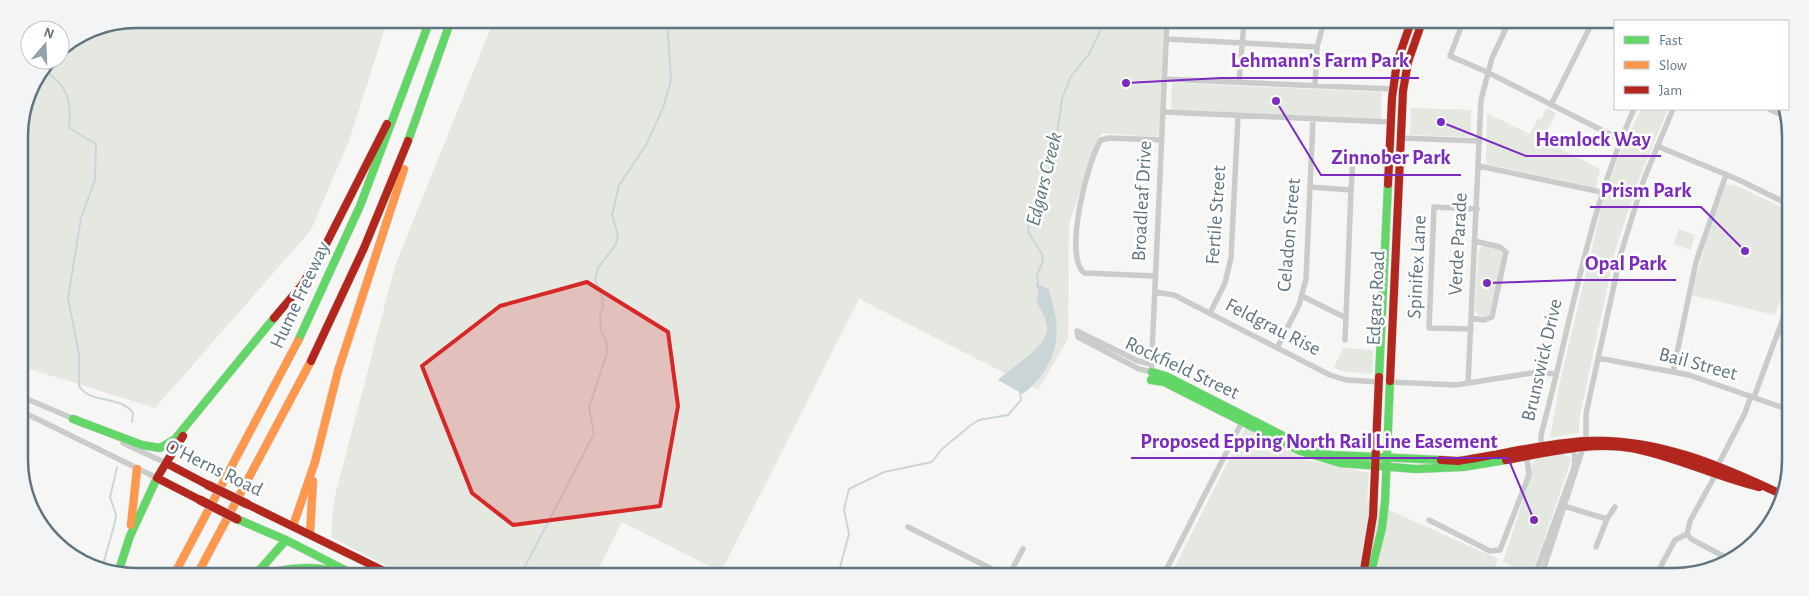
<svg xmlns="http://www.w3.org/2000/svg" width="1809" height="596" viewBox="0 0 1809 596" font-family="'Alegreya Sans',sans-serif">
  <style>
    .green { fill: #e5e8e1 }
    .water { fill: #cbd5d7 }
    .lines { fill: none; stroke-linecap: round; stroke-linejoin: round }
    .stream { stroke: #cbd5d7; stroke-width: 2 }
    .fast-casing { stroke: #d2d4d4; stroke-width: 9 }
    .slow-casing { stroke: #d2d4d4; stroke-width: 9 }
    .jam-casing { stroke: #d2d4d4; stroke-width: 9 }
    .street { stroke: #cacccc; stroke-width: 5.5 }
    .fast { stroke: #63d668; stroke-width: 8 }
    .slow { stroke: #ff974d; stroke-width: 8 }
    .jam { stroke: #b3261e; stroke-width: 8 }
    .jam-bridge-casing { stroke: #d2d3d3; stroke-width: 10; stroke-linecap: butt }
    .jam-bridge { stroke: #b3261e; stroke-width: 9 }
    .marked { fill: #d62828; fill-opacity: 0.2; stroke: #d62828; stroke-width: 4; stroke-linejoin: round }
    .labels { text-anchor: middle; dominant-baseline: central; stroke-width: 5; stroke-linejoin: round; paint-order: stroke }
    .street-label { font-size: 20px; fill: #607580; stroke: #fff }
    .water-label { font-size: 21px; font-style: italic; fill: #5b767c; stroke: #fff }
    .rim { fill: none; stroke: #607580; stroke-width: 2.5 }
    .leader { fill: none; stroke: #7b2cbf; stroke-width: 2 }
    .callout-dot { fill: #7b2cbf; stroke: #fff; stroke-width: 2 }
    .callout-label { font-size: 21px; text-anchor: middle; font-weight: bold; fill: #7b2cbf; stroke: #fff; stroke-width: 5; stroke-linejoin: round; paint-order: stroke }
  </style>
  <rect width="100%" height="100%" fill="#f6f6f4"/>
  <path class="green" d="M136,19H388L349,141L311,230L155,408L20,366L19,128L28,91L48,60H60V48L91,28Z
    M494,20L1164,21L1160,134L1155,137L1102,133L1096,144L1069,224L1068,339L1038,390L859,299L721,572L622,522L596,574H402L331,537L334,500L395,266Z
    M1172,83L1382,92L1381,119L1171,110Z
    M1411,108L1471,110V137L1410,135Z
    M1546,108L1556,113L1543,140L1600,169L1596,188L1486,164L1487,113L1530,134L1538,118L1541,120Z
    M1641,109H1668L1640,176L1615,251L1579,420V433L1550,438L1560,382L1605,193L1619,156Z
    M1726,184L1737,186L1788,210L1787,282L1775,315L1691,295L1707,239Z
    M1679,229L1695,235L1691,250L1674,244Z
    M1485,246L1499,249L1503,256L1490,314L1485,317L1478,315L1475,310L1478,252L1481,247Z
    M1343,348L1373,350L1372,374L1341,371L1334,367Z
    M1245,428L1307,460L1369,473L1367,500L1498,559L1491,577L1170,576Z
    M1563,454L1572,458L1531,577L1503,562L1530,478L1532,463L1536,459Z"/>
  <path class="water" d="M1035,283L1049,289C1051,299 1055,310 1056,320C1060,350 1046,376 1023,394L998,380C1011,367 1047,348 1047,328C1046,318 1041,310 1036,302L1039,293Z"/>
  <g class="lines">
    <path class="stream" d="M43,68C67,87 72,97 69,128L96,144L95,180L81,218L68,298L79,354V386C90,404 120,395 133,413L132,422
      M1038,283L1037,275L1043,261L1042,254L1028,232L1029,222L1041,195L1054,152L1062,99L1070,78L1089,54L1105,21
      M105,573L104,561L115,522L116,515L110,497L117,468
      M521,574L594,434L589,408L607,353L606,340L601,331L600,317L603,307L602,297L595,279L598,268L616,244L618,235L612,215L619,185L646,145L663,108L671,80L667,20
      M838,575L849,534L844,509L849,489L884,472L932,462L941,450L971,425L979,420L1008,415L1021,400L1020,391"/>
    <g class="fast-casing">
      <path id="fast" d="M408,141L451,20
        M298,341L360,206L430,20
        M1152,372L1166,376L1303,446L1333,455L1441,460
        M1379,377L1388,184
        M1151,380L1164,382L1300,451L1340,463L1416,469L1463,467L1506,460
        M73,419L142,445L160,448L175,439L274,318
        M237,519L286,540L345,570
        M118,573L130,536L157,478
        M256,574L286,540
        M267,574C296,565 322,567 351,574
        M1370,576L1382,528L1385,502L1390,381"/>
    </g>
    <g class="slow-casing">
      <path id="slow" d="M131,525L137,469
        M293,526L315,462L338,371L404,169
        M310,534L313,481
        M175,573L298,341
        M198,573L311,361"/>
    </g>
    <g class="jam-casing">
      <path id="jam" d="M1388,184L1392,98L1397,62L1411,22
        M274,318L302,285L321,254L387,124
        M311,361L364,248L408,141
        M1390,381L1403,91L1408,62L1422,22
        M1441,460L1458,461C1500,455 1545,443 1586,441C1655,437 1722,466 1783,495
        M1506,460C1547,453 1589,441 1631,448C1675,456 1716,477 1759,487
        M166,463L183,436
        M200,500L157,478L166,463L208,485
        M247,504L390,574
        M1363,576L1373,516L1379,377"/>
    </g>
    <path class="street" d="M1361,22L1368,25L1369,22
      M1463,22L1450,56L1487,72L1621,140
      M1491,22L1506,29
      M1166,39L1317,47
      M1164,79L1393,89
      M1239,82L1244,22
      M1315,86L1317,47L1324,22
      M1551,105L1592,23
      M1769,109L1788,118
      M1163,112L1391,122
      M1401,138L1479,141
      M1657,146L1737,179L1788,204
      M1479,166L1601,192
      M1351,190L1353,161
      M1155,276L1084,273C1063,255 1088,159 1101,140L1109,138L1161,140
      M1155,292L1174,295L1330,375L1346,380L1380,382
      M1302,296L1346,318L1351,190L1310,187
      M1210,313L1225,283L1231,258L1238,116
      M1471,318L1484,320L1492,317L1505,256L1506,252L1500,247L1474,241
      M1471,329L1429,328L1434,207L1477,209
      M1345,340L1346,318
      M1277,348L1299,305L1306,279L1313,119
      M1598,358L1689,375L1787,409
      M1152,372L1139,369L1078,337L1077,331L1138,361L1152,364
      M1673,372L1696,262L1726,175
      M1151,375L1167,21
      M1390,382L1456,385L1538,372L1556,374
      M1468,383L1481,100L1492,58L1509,22
      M20,396L74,419
      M1754,397L1787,308
      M21,411L157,478
      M1586,441V414L1621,253L1644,179L1673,109
      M123,443L166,463
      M1541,448V435C1571,324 1587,214 1634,109
      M1717,467L1745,413L1751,396
      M1564,506L1607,519
      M1429,520L1490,551L1500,550L1529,475L1527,457
      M908,527L1004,575
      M1687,534L1691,539L1729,559
      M1596,547L1607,519L1615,507
      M1009,575L1023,549
      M1535,575L1574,468L1575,457L1572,445
      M1163,576L1242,422
      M1541,577L1583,448
      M1655,577L1675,540L1687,534L1690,521L1716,474"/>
    <use href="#fast" class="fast"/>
    <use href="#slow" class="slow"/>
    <use href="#jam" class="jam"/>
    <g class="jam-bridge-casing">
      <path id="jam-bridge" d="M208,485L247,504
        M200,500L237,519"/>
    </g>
    <use href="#jam-bridge" class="jam-bridge"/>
  </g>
  <path class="marked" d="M587,282L668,332L678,406L660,506L513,525L472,493L422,366L500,306Z"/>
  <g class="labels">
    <g class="street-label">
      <text transform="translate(1142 201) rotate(-87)">Broadleaf Drive</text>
      <text transform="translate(1216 215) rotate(-86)">Fertile Street</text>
      <text transform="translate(1289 235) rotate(-85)">Celadon Street</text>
      <text transform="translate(1458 244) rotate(-87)">Verde Parade</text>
      <text transform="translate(1417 267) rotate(-87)">Spinifex Lane</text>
      <text transform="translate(300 295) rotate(-65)">Hume Freeway</text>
      <text transform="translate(1376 298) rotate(-87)">Edgars Road</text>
      <text transform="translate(1273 327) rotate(27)">Feldgrau Rise</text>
      <text transform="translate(1542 360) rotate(-77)">Brunswick Drive</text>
      <text transform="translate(1698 364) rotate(15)">Bail Street</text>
      <text transform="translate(1182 368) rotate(25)">Rockfield Street</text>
      <text transform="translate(214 468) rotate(26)">O'Herns Road</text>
    </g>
    <g class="water-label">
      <text transform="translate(1044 179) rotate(-76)">Edgars Creek</text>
    </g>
  </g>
  <path d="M0 0H1809V596H0ZM136 28H1674A108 108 0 0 1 1782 136V460A108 108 0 0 1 1674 568H136A108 108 0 0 1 28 460V136A108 108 0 0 1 136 28Z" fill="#f2f4f5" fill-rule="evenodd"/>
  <path class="rim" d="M136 28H1674A108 108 0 0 1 1782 136V460A108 108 0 0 1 1674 568H136A108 108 0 0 1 28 460V136A108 108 0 0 1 136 28Z"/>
  <path class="leader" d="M1126 83L1221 78H1419M1441 122L1526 156H1661M1276 101L1321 175H1461M1745 251L1701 207H1590M1487 283L1575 280H1676M1534 520L1508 458H1131"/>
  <g class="callout-dot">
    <circle cx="1126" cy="83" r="5"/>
    <circle cx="1441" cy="122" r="5"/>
    <circle cx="1276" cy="101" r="5"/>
    <circle cx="1745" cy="251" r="5"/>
    <circle cx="1487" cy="283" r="5"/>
    <circle cx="1534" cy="520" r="5"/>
  </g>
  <g class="callout-label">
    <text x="1320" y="67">Lehmann’s Farm Park</text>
    <text x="1593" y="146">Hemlock Way</text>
    <text x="1391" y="164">Zinnober Park</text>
    <text x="1646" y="197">Prism Park</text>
    <text x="1626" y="270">Opal Park</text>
    <text x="1319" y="448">Proposed Epping North Rail Line Easement</text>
  </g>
  <rect x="1614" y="20" width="175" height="90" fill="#ffffff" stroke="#bfc8cc"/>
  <rect x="1624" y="36" width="25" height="8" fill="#63d668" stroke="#bfc8cc"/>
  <text x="1659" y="45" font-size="15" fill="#607580">Fast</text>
  <rect x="1624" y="61" width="25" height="8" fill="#ff974d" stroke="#bfc8cc"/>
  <text x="1659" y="70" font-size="15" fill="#607580">Slow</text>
  <rect x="1624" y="86" width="25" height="8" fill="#b3261e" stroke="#bfc8cc"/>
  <text x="1659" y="95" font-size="15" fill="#607580">Jam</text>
  <g transform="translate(45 45) rotate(19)"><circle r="24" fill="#ffffff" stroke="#bfc8cc"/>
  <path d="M0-4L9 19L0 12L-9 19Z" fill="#94a2a9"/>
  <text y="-8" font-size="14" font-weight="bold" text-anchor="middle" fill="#607580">N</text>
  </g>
</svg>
